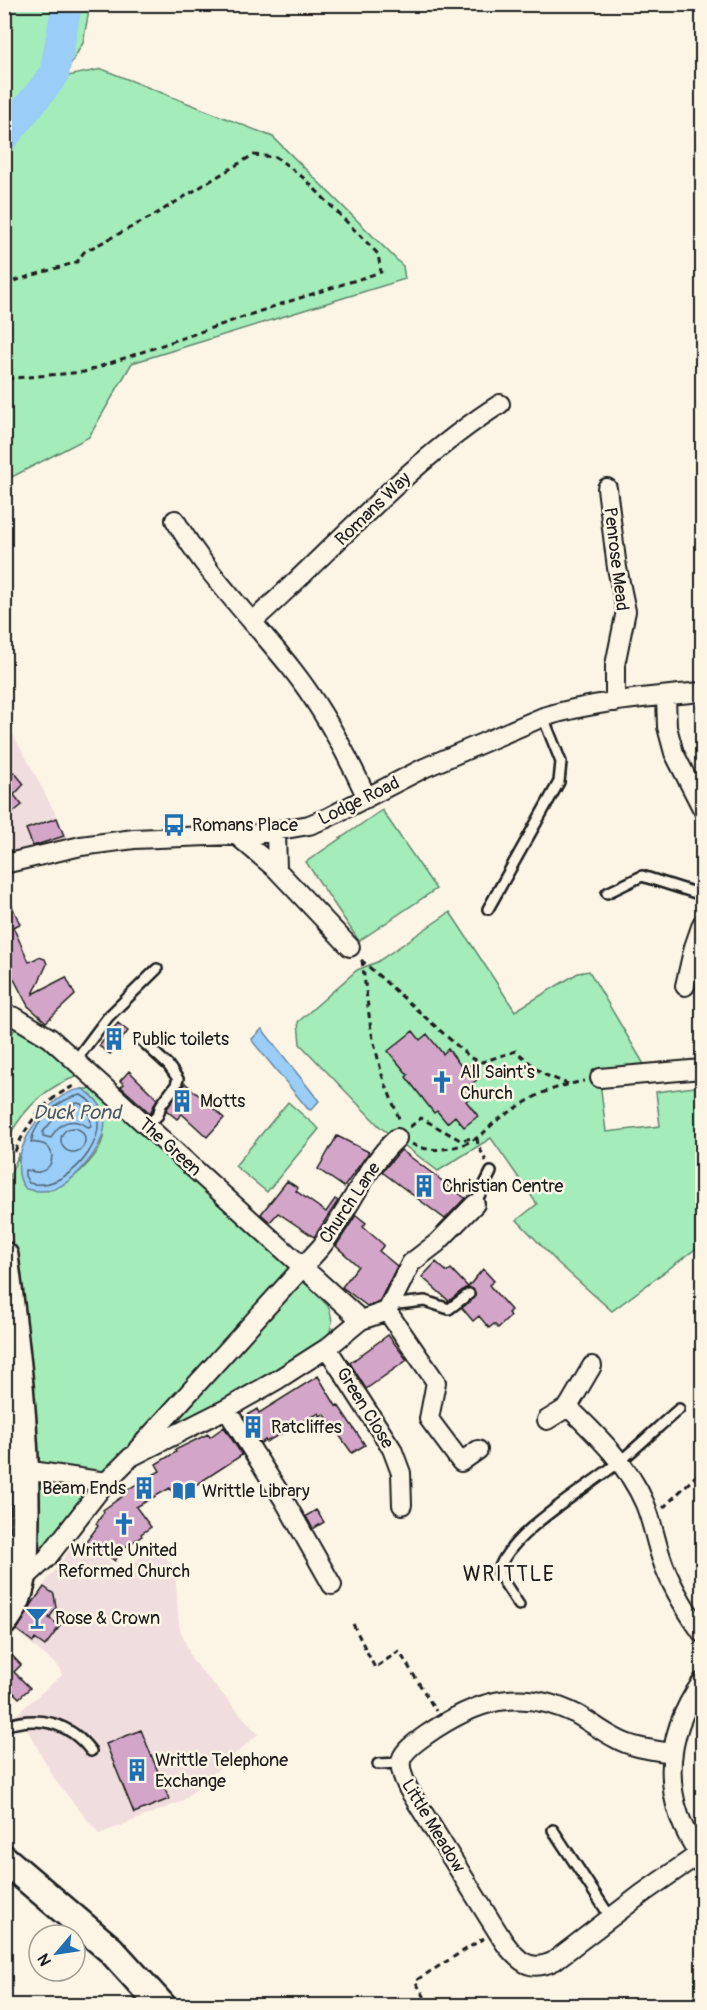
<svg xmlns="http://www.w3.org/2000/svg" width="707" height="2010" viewBox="0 0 707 2010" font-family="Pangolin,sans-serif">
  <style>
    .built { fill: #f0dddd }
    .green { fill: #a4ecba; stroke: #60846b; stroke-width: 1.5 }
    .water { fill: #9acdf7; stroke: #68869f; stroke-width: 1.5 }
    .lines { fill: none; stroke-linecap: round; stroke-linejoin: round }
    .shore { stroke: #4e6374; stroke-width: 1.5 }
    .river { stroke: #9acdf7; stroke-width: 30 }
    .building { fill: #d3a6c9; stroke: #1c1c1c; stroke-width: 1.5 }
    .lane-casing { stroke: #1c1c1c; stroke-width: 14 }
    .street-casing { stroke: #1c1c1c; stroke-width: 22 }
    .secondary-casing { stroke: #1c1c1c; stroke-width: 32 }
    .path { stroke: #1c1c1c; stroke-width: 3; stroke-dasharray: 6 4.5; stroke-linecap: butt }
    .lane { stroke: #fcf5e5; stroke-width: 9 }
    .street { stroke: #fcf5e5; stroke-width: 18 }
    .secondary { stroke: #fcf5e5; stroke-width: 27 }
    .labels { text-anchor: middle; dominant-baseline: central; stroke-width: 5; stroke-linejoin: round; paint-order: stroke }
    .street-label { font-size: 18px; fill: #1c1c1c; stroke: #fcf5e5 }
    .poi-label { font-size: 18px; fill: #1c1c1c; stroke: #fcf5e5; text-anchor: start }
    .water-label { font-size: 20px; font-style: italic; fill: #485a69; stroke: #fcf5e5 }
    .quarter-label { font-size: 21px; letter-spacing: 1.5px; fill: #1c1c1c; stroke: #fcf5e5 }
  </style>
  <rect width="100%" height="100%" fill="#fcf5e5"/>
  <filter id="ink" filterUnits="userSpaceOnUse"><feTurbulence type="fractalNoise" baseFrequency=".0167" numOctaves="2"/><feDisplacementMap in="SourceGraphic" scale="12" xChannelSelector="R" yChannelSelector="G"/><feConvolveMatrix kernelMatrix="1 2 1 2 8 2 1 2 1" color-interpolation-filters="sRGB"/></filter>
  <g filter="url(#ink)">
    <path class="built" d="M4,719L29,763L69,840L5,855Z
      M77,1540L123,1571L156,1545L175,1569L179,1626L192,1660L258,1734L181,1802L99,1834L57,1783L18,1713L62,1675L59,1667L12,1628Z"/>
    <path class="green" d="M5,4L90,5L83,43L63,77L102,69L273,137L403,266L405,279L132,363L89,437L12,477L4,458Z
      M382,810L436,889L359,941L306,862Z
      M450,912L515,1011L578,973L589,971L645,1066L599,1073L606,1132L660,1126L656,1092L702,1086V1244L612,1311L558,1263L517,1220L537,1204L491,1138L438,1171L380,1127L300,1044L298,1022L357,970L377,962Z
      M16,1029L29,1034L79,1076C48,1085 25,1108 9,1136L8,1043L10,1034Z
      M83,1089H94L282,1260L328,1306C334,1320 333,1331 323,1342L163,1435L149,1424L102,1477L44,1549L39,1551L38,1469L25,1319L11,1232V1174L19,1153L18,1160L47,1191C68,1186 97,1160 103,1138C104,1134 103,1128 103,1124C102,1107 98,1099 83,1089Z
      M288,1102L319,1129L267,1192L235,1166Z"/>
    <path class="water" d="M262,1029L319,1101L311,1110L308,1109L253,1042L252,1039Z
      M83,1089C114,1109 108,1135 89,1160C73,1181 53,1197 26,1189C0,1160 48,1090 83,1089Z"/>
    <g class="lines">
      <path class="shore" d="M81,1095C127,1121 71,1195 29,1183L25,1176V1170C30,1170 33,1173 39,1172C52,1170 57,1153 45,1145C41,1143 35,1143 31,1142C35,1121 59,1098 81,1095Z
        M77,1103L81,1104L90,1115L91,1126L88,1127C72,1116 59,1122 51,1138L43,1136V1132L56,1116Z
        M61 1140a12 12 0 1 1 24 0a12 12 0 1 1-24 0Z"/>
      <path class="river" d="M4,137L54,75L67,4"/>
    </g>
    <path class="building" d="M14,772L24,784L14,795L22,805L4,820V781Z
      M57,818L64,836L33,846L26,829Z
      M4,888L20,924L13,927L29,962L39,957L45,959L47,964L33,994L66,977L75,995L46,1022L28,1006L4,960Z
      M118,1023L128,1031L110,1054L99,1046Z
      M413,1031L420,1040L427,1034L443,1054L448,1049L464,1070L470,1065L480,1077L468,1087L474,1094L466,1101L478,1116L464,1127L455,1116L447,1123L437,1111L434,1113L406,1077L408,1075L388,1051Z
      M129,1071L157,1099L150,1113L121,1087L124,1084L120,1081Z
      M185,1083L224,1118L207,1137L182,1114L177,1119L166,1110Z
      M337,1136L369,1152L344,1187L318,1169Z
      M401,1150L465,1198L445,1219L382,1172Z
      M287,1181L298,1188L296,1191L326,1212L335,1199L338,1201L314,1237L278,1213L270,1222L261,1214Z
      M356,1215L366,1223L363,1227L384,1245L379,1251L397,1266L379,1302L367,1306L342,1287L358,1266L336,1246Z
      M436,1262L447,1272L451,1269L468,1287L483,1269L494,1281L489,1285L511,1310L508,1313L511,1316L498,1328L494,1324L489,1328L479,1316L473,1321L462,1308L475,1297L474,1290L465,1288L449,1301L422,1277Z
      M388,1335L407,1360L366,1389L350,1363Z
      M318,1376L336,1406L338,1405L365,1445L352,1453L324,1414L320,1416L319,1413L266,1442L265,1440L261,1443L244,1417L257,1409L259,1413Z
      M224,1427L242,1455L176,1498L170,1488L136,1507L151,1527L141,1534L142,1536L124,1548L115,1561L104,1553L100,1558L83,1546L98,1526L96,1524L104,1512L103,1510L127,1493L125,1491L160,1471L156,1464L176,1452L175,1450L208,1434L210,1437Z
      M316,1510L324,1522L313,1529L306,1516Z
      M44,1587L54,1594L56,1608L49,1618L60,1626L45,1646L35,1639L33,1642L17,1630L32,1604Z
      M4,1647L21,1665L14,1672L30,1688L19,1698L4,1683Z
      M141,1730L169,1799L134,1813L106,1744Z"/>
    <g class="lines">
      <g class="lane-casing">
        <path id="lane" d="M607,893L642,876L702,895
          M488,909L559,782L561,762L543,717
          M141,1040L168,1065L178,1079L176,1085L161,1105L158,1115L147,1126
          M75,1061L108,1017L157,969
          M475,1204L491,1172
          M389,1305L425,1301L449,1309L469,1294
          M4,1538L22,1535
          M519,1605L498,1573C507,1533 588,1488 620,1461C640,1445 659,1426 679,1409
          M4,1726C39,1715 69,1722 91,1751
          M378,1764L399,1763
          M553,1830L611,1918"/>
      </g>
      <g class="street-casing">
        <path id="street" d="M607,488L617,568L626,611L615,665V702
          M175,520C207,575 252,619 291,668C322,707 346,752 367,798
          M252,622C334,549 407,463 500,404
          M666,696L667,727L674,753L702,808
          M276,832L277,870L350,947
          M235,834L277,870
          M4,864L81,846L134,839L257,834L309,825L327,818L424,768L543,717C595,701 649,697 702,692
          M685,986L694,947L702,924
          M4,1014L15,1017L50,1038L361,1320
          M600,1078L702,1069
          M387,1311L411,1263L437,1243L475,1204
          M327,1348L392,1449L401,1473L402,1505
          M592,1366L568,1407C597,1435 629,1466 645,1504C652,1521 655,1539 661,1557C670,1585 685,1609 702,1633
          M226,1409L284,1500L332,1585
          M547,1420L568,1407
          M138,1449L321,1247C348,1213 365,1167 397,1138
          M25,1470L106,1482
          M22,1581L47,1558L106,1482L131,1457L226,1409L277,1380L327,1348L361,1320L387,1311L436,1382L429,1419L461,1462L478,1450
          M702,1682C662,1738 661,1803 702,1858
          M672,1753C653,1750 632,1748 615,1738C601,1731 589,1721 576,1714C519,1686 475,1701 426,1735C399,1754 394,1760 409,1790L504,1942C518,1961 530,1973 554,1961L643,1893L699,1854"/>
      </g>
      <g class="secondary-casing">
        <path id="secondary" d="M4,1256C15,1343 26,1428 25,1516C24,1550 28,1592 4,1621
          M4,1859L111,1950L162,2006"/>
      </g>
      <path class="path" d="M4,284L77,262L84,252L151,217L253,155L276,157L305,179L378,254L381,272L278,305L84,372L4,379
        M361,960L471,1058L482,1062L516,1051L543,1074L568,1084
        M362,960L371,1030L382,1075L400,1121
        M410,1127L421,1118L460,1140L473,1138
        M477,1138L478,1145L486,1161
        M412,1144C430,1154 457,1149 475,1139C483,1135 489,1127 496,1121C510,1112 525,1102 540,1094C554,1088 569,1084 584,1081
        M4,1152L15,1151C29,1121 45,1099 76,1085
        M663,1508L702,1470
        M353,1624L375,1668L399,1651L436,1711
        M430,2006L415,1981L484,1938"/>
      <use href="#lane" class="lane"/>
      <use href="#street" class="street"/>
      <use href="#secondary" class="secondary"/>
    </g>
  </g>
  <defs>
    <g id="bus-bare" transform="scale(1.8)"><path d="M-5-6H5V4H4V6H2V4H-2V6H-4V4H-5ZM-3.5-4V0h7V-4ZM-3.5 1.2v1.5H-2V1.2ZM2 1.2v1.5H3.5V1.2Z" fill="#1f6fb2" stroke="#fcf5e5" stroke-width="2.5" paint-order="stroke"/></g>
    <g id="building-bare" transform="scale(1.8)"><path d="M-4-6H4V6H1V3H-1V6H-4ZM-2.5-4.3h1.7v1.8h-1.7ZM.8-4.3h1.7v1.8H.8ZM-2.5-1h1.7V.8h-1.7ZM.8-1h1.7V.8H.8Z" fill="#1f6fb2" stroke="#fcf5e5" stroke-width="2.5" paint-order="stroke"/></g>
    <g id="church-bare" transform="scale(1.8)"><path d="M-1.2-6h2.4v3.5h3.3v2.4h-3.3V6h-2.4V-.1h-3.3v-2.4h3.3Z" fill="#1f6fb2" stroke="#fcf5e5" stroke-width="2.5" paint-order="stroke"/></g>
    <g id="library-bare" transform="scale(1.8)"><path d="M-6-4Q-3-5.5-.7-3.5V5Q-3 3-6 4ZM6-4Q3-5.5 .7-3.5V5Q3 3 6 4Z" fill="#1f6fb2" stroke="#fcf5e5" stroke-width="2.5" paint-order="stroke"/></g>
    <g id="bar-bare" transform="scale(1.8)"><path d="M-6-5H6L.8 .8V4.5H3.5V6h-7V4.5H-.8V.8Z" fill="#1f6fb2" stroke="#fcf5e5" stroke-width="2.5" paint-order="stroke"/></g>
  </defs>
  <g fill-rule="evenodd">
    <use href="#bus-bare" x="174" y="825"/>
    <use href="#building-bare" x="114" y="1039"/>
    <use href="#church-bare" x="442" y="1082"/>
    <use href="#building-bare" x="182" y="1101"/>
    <use href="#building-bare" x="424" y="1186"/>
    <use href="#building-bare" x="253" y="1427"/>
    <use href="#building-bare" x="144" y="1488"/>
    <use href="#library-bare" x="184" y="1491"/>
    <use href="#church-bare" x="124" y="1524"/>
    <use href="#bar-bare" x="37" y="1618"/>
    <use href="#building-bare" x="137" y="1770"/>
  </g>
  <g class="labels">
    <g class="street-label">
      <text transform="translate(373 509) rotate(-44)">Romans Way</text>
      <text transform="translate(616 559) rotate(83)">Penrose Mead</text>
      <text transform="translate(359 801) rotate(-26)">Lodge Road</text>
      <text transform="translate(170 1147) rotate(42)">The Green</text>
      <text transform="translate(350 1203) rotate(-56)">Church Lane</text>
      <text transform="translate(365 1408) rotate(58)">Green Close</text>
      <text transform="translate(433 1826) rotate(59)">Little Meadow</text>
    </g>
    <g class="poi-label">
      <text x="192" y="825">Romans Place</text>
      <text x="132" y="1039">Public toilets</text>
      <text x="460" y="1072">All Saint's<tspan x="460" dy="21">Church</tspan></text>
      <text x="200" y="1101">Motts</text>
      <text x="442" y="1186">Christian Centre</text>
      <text x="271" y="1427">Ratcliffes</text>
      <text x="126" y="1488" text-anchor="end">Beam Ends</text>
      <text x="202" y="1491">Writtle Library</text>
      <text x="124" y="1550" text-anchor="middle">Writtle United<tspan x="124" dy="21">Reformed Church</tspan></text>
      <text x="55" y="1618">Rose &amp; Crown</text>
      <text x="155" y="1760">Writtle Telephone<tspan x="155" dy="21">Exchange</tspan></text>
    </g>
    <g class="water-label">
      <text x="77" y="1112">Duck Pond</text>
    </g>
    <g class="quarter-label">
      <text x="509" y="1574">WRITTLE</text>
    </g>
  </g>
  <rect width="707" height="2010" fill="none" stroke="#fcf5e5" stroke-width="24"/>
  <rect x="12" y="12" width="683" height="1986" fill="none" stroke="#1c1c1c" stroke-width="2" filter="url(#ink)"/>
  <g transform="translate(57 1953) rotate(241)"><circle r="28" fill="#fcf5e5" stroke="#a29e95" stroke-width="1.5"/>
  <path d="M0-4.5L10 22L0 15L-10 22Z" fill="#1f6fb2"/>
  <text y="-9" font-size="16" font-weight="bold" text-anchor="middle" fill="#1c1c1c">N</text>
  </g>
</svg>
